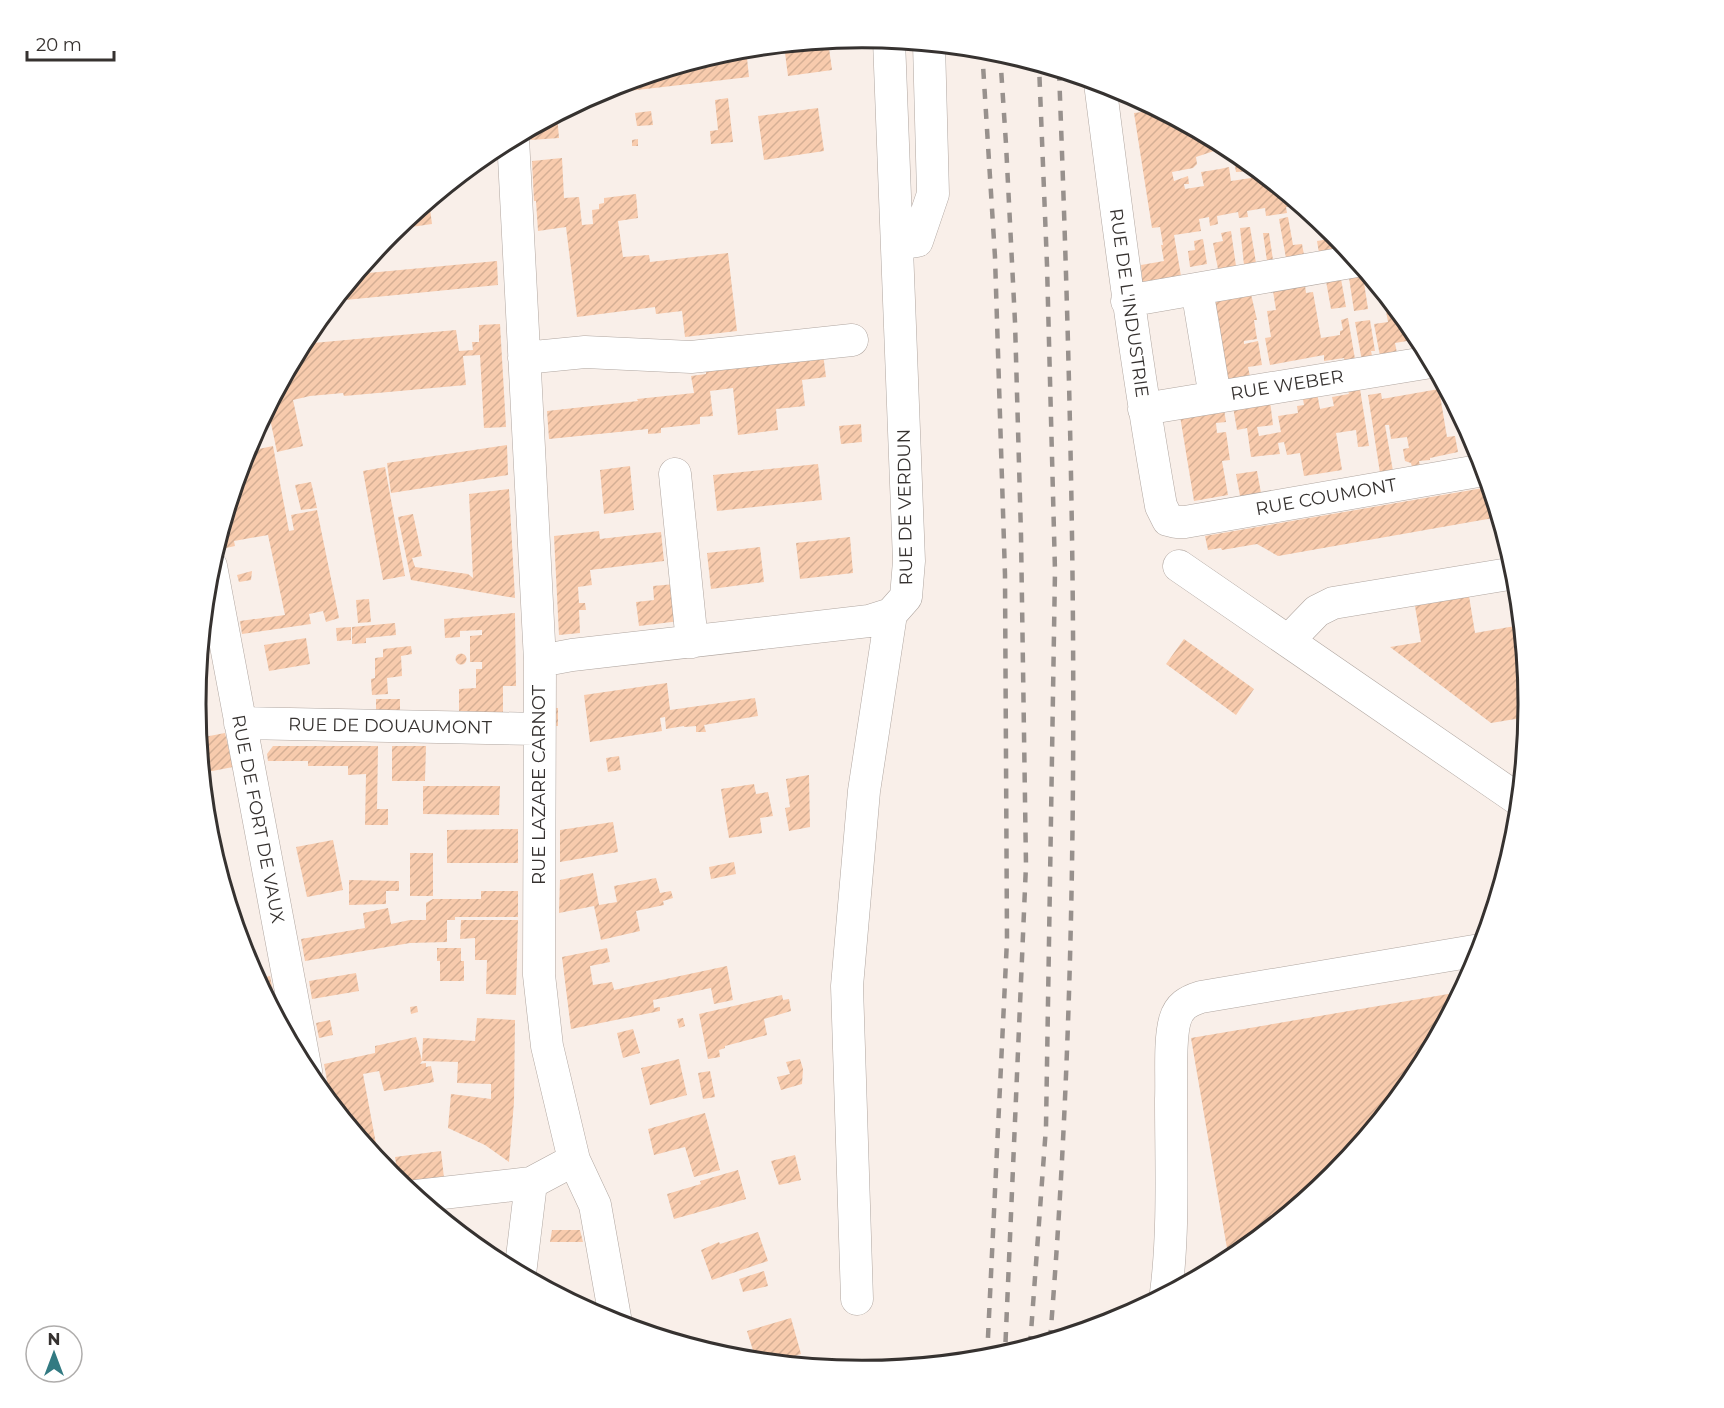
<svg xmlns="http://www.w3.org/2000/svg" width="1724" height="1408" viewBox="0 0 1724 1408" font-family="Montserrat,sans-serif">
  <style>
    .building { fill: url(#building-hatch) }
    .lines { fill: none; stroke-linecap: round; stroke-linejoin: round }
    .minor-casing { stroke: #b0a6a0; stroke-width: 33 }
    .minor { stroke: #fff; stroke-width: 32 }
    .rail { stroke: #98918d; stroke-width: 4.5; stroke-dasharray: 10 10; stroke-linecap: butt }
    .labels { text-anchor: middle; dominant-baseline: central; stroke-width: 4.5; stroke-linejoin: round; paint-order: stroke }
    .street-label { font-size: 18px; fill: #363230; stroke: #fff }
    .rim { fill: none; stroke: #363230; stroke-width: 3 }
  </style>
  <defs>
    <pattern id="building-hatch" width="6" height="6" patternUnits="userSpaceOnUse" patternTransform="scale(1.5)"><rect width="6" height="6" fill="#f8cbad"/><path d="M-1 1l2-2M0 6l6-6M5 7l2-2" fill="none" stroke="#d5af95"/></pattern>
  </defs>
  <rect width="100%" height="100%" fill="#f9efe9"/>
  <path class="building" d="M828,41L832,70L788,76L784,45Z
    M746,49L749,77L594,95L607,88L732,50Z
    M728,98L733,142L711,144L710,131L718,130L715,100Z
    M818,108L824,151L764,160L758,116Z
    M1158,110L1194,129V131L1191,132L1192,136L1201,133L1226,147L1196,157L1197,164L1193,168L1172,172L1174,181L1188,176L1189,184H1184L1185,189L1204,186L1201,172L1220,169L1229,167L1231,181L1251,178L1250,171L1236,172L1235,166L1249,164L1299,205L1286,207L1287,213L1266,216L1265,208L1247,211L1248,217L1239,218L1238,212L1217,216L1218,224L1210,226L1209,217L1199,219L1201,231L1174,235L1181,276L1142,282L1141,265L1164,261L1161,245H1163L1160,227L1152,228L1134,113Z
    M651,111L653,125L637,126L635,113Z
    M557,115L559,138L531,140L530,129Z
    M638,139V146H632V140Z
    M562,158L564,198L579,197L582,225L593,224L592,210L599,209V204L604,203V198L636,194L638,218L618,221L623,257L649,255L650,262L728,253L737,331L685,337L682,311L656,314L655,307L577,317L566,227L538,231L536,201H534L532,161Z
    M429,201L432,224L404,228L403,223Z
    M1288,217L1293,245L1302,244L1304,255L1286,258L1279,219Z
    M1250,227L1256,263L1244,265L1240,228Z
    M1231,231L1236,266L1218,269L1213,243L1223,241L1221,233Z
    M1263,233H1269L1273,260L1267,261Z
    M1335,238L1337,250L1319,253L1317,241Z
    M1203,239L1207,264L1190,267L1188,251L1195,250L1194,241Z
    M497,261L498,285L335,301L357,274Z
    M1363,276L1368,309L1354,311L1349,278Z
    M1341,279L1346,307L1331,309L1326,281Z
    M1305,285L1306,293L1313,292L1321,338L1340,335V331L1343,330L1341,320L1348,318L1356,365L1346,366L1344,358L1324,361V355L1270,365L1265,338L1271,337L1267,311L1276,310L1273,291Z
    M1251,294L1257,320H1254L1257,339L1244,341V344L1258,341L1262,365L1248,367L1251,381L1227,385L1213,301Z
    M1383,294L1419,339L1395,343L1397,353L1380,356L1374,324L1388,322Z
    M1370,320L1375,351H1371L1374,365L1363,367L1355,322Z
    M500,324L506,427L484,428L480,355L463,356L466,385L344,396L343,393L310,396L293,400L303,446L277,452L268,409L302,344L456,330L459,351L473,350L472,342H479V325Z
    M823,354L826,377L802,380L805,406L776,409L778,430L738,435L733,388L710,391L713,416L700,417V424L661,428V433L648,434V429L549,439L547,411L638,401L637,399L694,393L691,376L706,374V367Z
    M1360,389L1369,446L1358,447L1356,430L1336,433L1342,470L1304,476L1300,453L1287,455L1284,442L1278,443L1280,454L1251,457L1247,428L1237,430L1233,407L1270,401L1273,425L1257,427L1259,436L1281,432L1278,416L1298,413L1297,406L1304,405L1303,399L1310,398L1309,395L1317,393L1320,409L1334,406L1332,397L1349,394L1348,391Z
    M1439,389L1447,437L1455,436L1458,452L1430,458V460L1419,461L1420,466L1412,467L1411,463L1405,461L1403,449L1409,448L1407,437L1391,439L1389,425H1385L1393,471L1380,473L1368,395L1381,393L1382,399Z
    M1224,409L1226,422L1216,423L1217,433L1226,432L1230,460L1222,461L1228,495L1194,501L1180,416Z
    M861,424L862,442L841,444L839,426Z
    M1469,432L1478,449L1480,456L1470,458L1466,433Z
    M507,445L508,475L391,493L387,463Z
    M273,446L289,531L294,530L291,515L317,510L339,618L326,622L323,611L309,614L311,624L242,634L240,621L285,615L268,535L234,541L235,546L226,548L222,527L245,452Z
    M818,464L822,500L717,511L713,475Z
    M630,466L634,510L604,514L600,470Z
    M385,467L405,576L383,580L363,471Z
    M1257,471L1261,493L1240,496L1236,474Z
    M311,482L317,508L301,510L295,485Z
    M1489,487L1499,517L1278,556L1257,544L1222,550L1221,548L1208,550L1205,536Z
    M509,489L515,598L411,580L398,517L413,514L422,556L412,558L415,567L468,574L473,578L469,494Z
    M599,531L600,539L661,532L664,561L590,570L592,585L578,587L579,603H585L586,610H579L580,633L559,635L554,536Z
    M850,537L853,573L800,579L796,543Z
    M760,547L764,582L711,589L707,553Z
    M252,571L251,580L239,582L237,575Z
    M675,584L680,621L639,626L636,602L654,600L653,586Z
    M1469,596L1475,633L1521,625L1528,704L1527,717L1491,723L1390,647L1421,642L1415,606Z
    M369,599L371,622L358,623L356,600Z
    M515,613L516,686H503V713H459V689L476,688V669H482V662H470V636L482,635V630L460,631V637L445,638L444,619Z
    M395,623L396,635L366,638V643L352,644V627Z
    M351,627V640L337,641L336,628Z
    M306,638L310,664L269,671L264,645Z
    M1184,639L1254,689L1236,715L1166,664Z
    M411,646L412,654L401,656L402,676L387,678L388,694L372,695L371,679L375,678V658L383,657V649Z
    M201,652L204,669L199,670Z
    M455.5 659a5.5 5.5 0 1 1 11 0a5.5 5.5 0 1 1-11 0Z
    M667,683L670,710L755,698L758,716L704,725L706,732H696V726L684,727V726L666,729L665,717L660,718L662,731L590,742L584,695Z
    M376,699H400V713H376Z
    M551,708H558V726H551Z
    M225,733L233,767L202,773L199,738Z
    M273,746H378L377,809H388V825H365L366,774L348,775V766H308V761H268L267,754Z
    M392,746H426L425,781H392Z
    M619,756L621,770L608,772L606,758Z
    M809,775L810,827L789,831L785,808L790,807L786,779Z
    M754,784L756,794L768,792L773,816L760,818L762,833L729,838L721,789Z
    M423,786H500L499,815L423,814Z
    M613,822L618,852L560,862V830Z
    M518,829V863H447V830Z
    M333,840L343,890L307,897L296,847Z
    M410,853H433V896H410Z
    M734,862L736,874L711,879L709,867Z
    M593,873L599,905L617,902L614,886L656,878L660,893L671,891L673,898L663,901L664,905L636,911L640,931L601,940L594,906L559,913L560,880Z
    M349,880L399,881V891H386V904L349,905Z
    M481,891H518V917H455V920H447V942L410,943L305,961L301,939L365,928L363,913L388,908L391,924L410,920H426V903L433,899H481Z
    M461,920H518L516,995L486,994L487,960H475V938L460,939Z
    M437,948H461V961H464V981H440V961H437Z
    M607,948L610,962L590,966L593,985L612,982L614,990L727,966L733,1000L714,1004L711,988L653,1000L654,1008L660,1007V1011L571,1029L562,957Z
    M356,973L359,991L312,999L309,981Z
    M270,976L275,1001L269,1002L257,979Z
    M1460,992L1416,1075L1333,1176L1229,1260L1191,1038Z
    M782,995L783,1000L789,999L791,1011L764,1019L767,1035L725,1046V1048L719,1050L720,1057L708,1059L699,1014Z
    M417,1006L418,1012L411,1014L410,1007Z
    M477,1018L515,1020L514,1102L509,1162L485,1145L448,1128L451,1094L491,1099V1084L457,1083L458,1062L422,1061L423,1038L475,1041Z
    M683,1018L685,1026L679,1028L677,1019Z
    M330,1020L333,1035L319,1038L316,1023Z
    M633,1029L640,1053L623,1058L617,1033Z
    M416,1037L422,1061L420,1064L426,1063V1067L431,1066L434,1082L384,1091L379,1071L363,1074L379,1160L331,1103L324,1064L375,1053V1046Z
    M679,1059L687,1095L650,1105L641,1068Z
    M800,1059L803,1069L802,1084L781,1090L777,1077L790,1074L786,1062Z
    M710,1071L715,1097L703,1099L698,1073Z
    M705,1113L720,1170L694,1177L685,1147L654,1155L648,1129Z
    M441,1151L444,1178L399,1182L395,1157Z
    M795,1155L801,1180L779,1185L771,1161Z
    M738,1170L746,1199L674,1219L667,1194L701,1184L700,1181Z
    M552,1230H580L583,1242H550Z
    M758,1232L768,1261L712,1280L701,1250L719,1242L720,1244Z
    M764,1271L768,1286L743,1292L739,1279Z
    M791,1318L801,1354L775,1362L756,1360L747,1331Z"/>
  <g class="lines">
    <g class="minor-casing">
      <path id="minor" d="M1100,83C1118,224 1136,365 1161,506L1168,520L1176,522H1185L1484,470
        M897,244L917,241L933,194L929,44
        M1197,289L1215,397
        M1127,301L1357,261
        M524,358L585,352L691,357L852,340
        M1144,409L1431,362
        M675,474L692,642
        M211,566L306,1071
        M1179,566L1519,800
        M1288,641L1317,611L1333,603L1515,573
        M540,661L572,655L869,621L891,614L906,597L909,561L889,40
        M240,723L539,729
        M574,1160L595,1205L616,1323
        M416,1196L531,1183L574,1160L547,1046L539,975L540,661L513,138
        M520,1274L531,1183
        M1166,1293C1174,1232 1171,1161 1171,1099C1172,1077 1169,1041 1175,1020C1179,1006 1188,1001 1201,997L1480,950
        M857,1299L847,986L864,791L891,614"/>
    </g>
    <use href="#minor" class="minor"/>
    <path class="rail" d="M982,49L995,257L1005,575L1007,940L987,1358
      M1000,53L1006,144L1015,322L1021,535L1026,865L1005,1354
      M1050,1340C1084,918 1075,493 1059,71
      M1030,1346L1046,1127L1055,571L1047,265L1039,65"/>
  </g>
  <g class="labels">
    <g class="street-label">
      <text transform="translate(1129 303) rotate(82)">RUE DE L'INDUSTRIE</text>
      <text transform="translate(1287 385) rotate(-9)">RUE WEBER</text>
      <text transform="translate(1326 497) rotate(-10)">RUE COUMONT</text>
      <text transform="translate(905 507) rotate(-91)">RUE DE VERDUN</text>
      <text transform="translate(390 726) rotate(1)">RUE DE DOUAUMONT</text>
      <text transform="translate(539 785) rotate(-90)">RUE LAZARE CARNOT</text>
      <text transform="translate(258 819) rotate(79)">RUE DE FORT DE VAUX</text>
    </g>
  </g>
  <path d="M0 0H1724V1408H0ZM206 704a656 656 0 1 1 1312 0a656 656 0 1 1-1312 0Z" fill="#fff" fill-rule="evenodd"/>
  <path class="rim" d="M206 704a656 656 0 1 1 1312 0a656 656 0 1 1-1312 0Z"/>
  <g transform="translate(54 1354)"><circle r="28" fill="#ffffff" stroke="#afadac" stroke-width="1.5"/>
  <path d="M0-4.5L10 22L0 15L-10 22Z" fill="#327a82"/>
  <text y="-9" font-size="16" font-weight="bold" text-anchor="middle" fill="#363230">N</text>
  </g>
  <path d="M27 51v9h87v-9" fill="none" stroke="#363230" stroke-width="3"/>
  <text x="36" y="51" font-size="18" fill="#363230" stroke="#ffffff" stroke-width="4.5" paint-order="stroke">20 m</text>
</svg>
